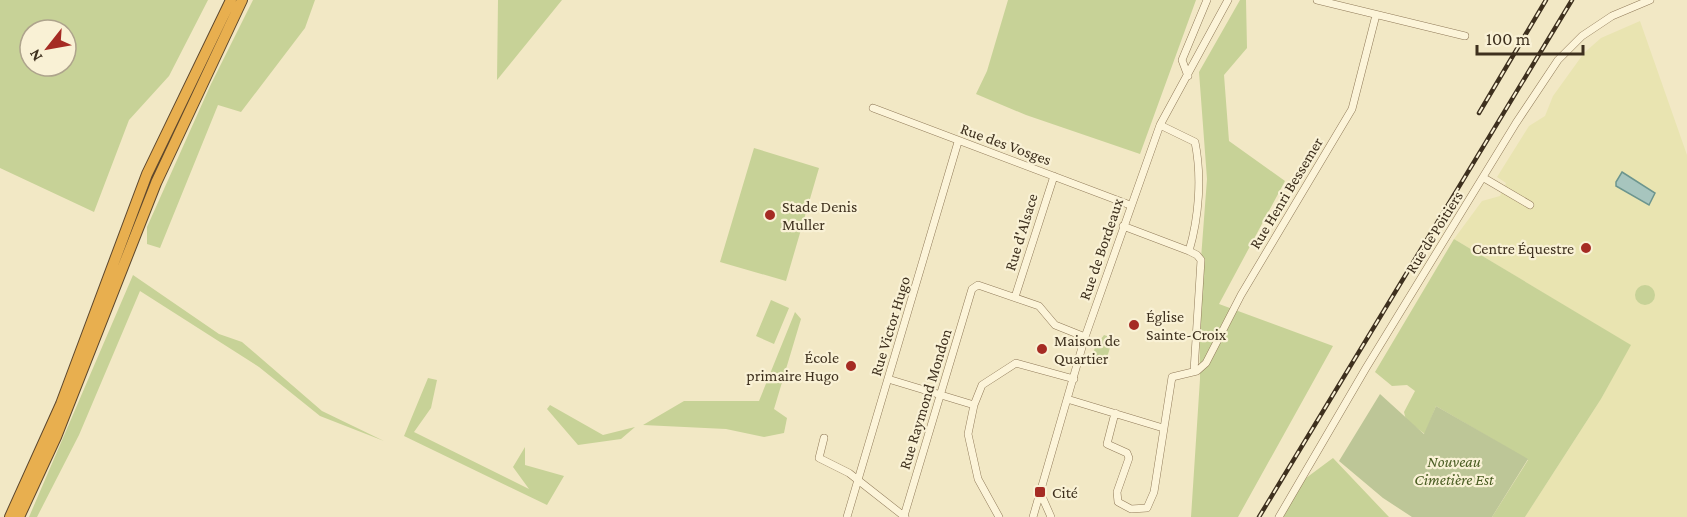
<svg xmlns="http://www.w3.org/2000/svg" width="1687" height="517" viewBox="0 0 1687 517" font-family="'Crimson Pro',serif">
  <style>
    .farmland { fill: #e9e4b1 }
    .green { fill: #c7d297; fill-rule: evenodd }
    .cemetery { fill: #bdc697 }
    .water { fill: #a7c5be; stroke: #6c958e; stroke-width: 1.5 }
    .lines { fill: none; stroke-linecap: round; stroke-linejoin: round }
    .minor-casing { stroke: #907a59; stroke-width: 8 }
    .highway-casing { stroke: #5d472d; stroke-width: 12 }
    .minor { stroke: #fcf4d9; stroke-width: 7 }
    .highway { stroke: #e8af4f; stroke-width: 10 }
    .rail-casing { stroke: #3e301e; stroke-width: 4.5 }
    .rail { stroke: #f9f1d5; stroke-width: 2; stroke-dasharray: 7; stroke-linecap: butt }
    .poi-dot { fill: #a52b23; stroke: #f9f1d5; stroke-width: 2 }
    .labels { text-anchor: middle; dominant-baseline: central; stroke-width: 4.5; stroke-linejoin: round; paint-order: stroke }
    .street-label { font-size: 16px; fill: #3e301e; stroke: #f9f1d5 }
    .poi-label { font-size: 16px; fill: #3e301e; stroke: #f9f1d5; text-anchor: start }
    .park-label { font-size: 16px; font-style: italic; fill: #4a5d23; stroke: #f9f1d5 }
  </style>
  <rect width="100%" height="100%" fill="#f2e8c5"/>
  <path class="farmland" d="M1640,21L1687,155V517H1525L1601,399L1630,345L1454,239L1482,201L1500,196L1506,183L1497,177L1529,126L1545,116L1553,96L1584,53L1601,38Z"/>
  <path class="green" d="M0,0H208L169,76L129,120L94,212L0,168ZM30,30H66V66H30Z
    M253,0H315L305,28L241,112L218,105L160,248L147,244V227L211,84Z
    M498,0H562L497,80Z
    M1008,0H1196L1140,154L1026,115L976,94L987,71Z
    M1240,0H1246L1247,48L1224,75L1229,141L1285,181L1219,304L1333,346L1238,517H1191L1200,379L1199,285L1207,179L1199,72Z
    M754,148L819,168L786,281L720,262Z
    M1454,239L1631,345L1601,399L1525,517H1492L1528,460L1436,406L1425,434L1406,420L1404,412L1415,391L1407,385L1392,386L1375,372Z
    M133,275L219,334L242,342L322,411L384,441L320,416L259,367L140,291L79,435L37,517H29Z
    M1635 295a10 10 0 1 1 20 0a10 10 0 1 1-20 0Z
    M771,300L789,308L774,344L756,336Z
    M795,312L801,319L774,409L787,418L784,433L764,437L726,429L643,425L684,401H759Z
    M1104,335L1113,338L1105,364L1092,359L1095,347Z
    M428,378L437,380L431,408L414,432L529,489L513,467L525,447V465L564,476L547,505L404,436Z
    M550,405L603,435L635,427L621,439L578,445L547,409Z
    M1333,458L1389,517H1280L1302,481Z"/>
  <path class="cemetery" d="M1380,394L1424,434L1436,406L1528,459L1492,517H1412L1383,498L1339,461Z"/>
  <path class="water" d="M1622,172L1655,193L1649,205L1616,186V182Z"/>
  <g class="lines">
    <g class="minor-casing">
      <path id="minor" d="M1317,0L1465,36
        M1188,76L1182,60L1207,0
        M873,108L1130,205
        M1160,125L1195,142C1202,177 1199,217 1189,251L1197,255L1201,260L1194,371
        M1484,178L1530,205
        M1123,226L1189,251
        M1015,297L1054,176
        M888,379L974,405
        M1067,399L1163,428
        M1115,413L1107,444L1127,453L1129,458L1117,492L1118,502L1131,509L1147,508L1154,492L1172,377L1197,371L1206,363L1241,295L1352,109L1376,15
        M824,438L819,458L849,473L905,517
        M1040,492L1051,517
        M904,516L972,289L978,285L1039,306L1055,325L1085,337
        M847,517L958,142
        M999,517L978,479L968,434L974,405L982,385L1016,363L1074,379
        M1033,517L1085,337L1160,125L1228,0
        M1279,517L1366,368L1516,123L1558,60L1582,36L1612,16L1650,0"/>
    </g>
    <g class="highway-casing">
      <path id="highway" d="M10,517L61,404L147,174L231,0
        M19,517L56,437L156,183L242,0"/>
    </g>
    <use href="#minor" class="minor"/>
    <use href="#highway" class="highway"/>
    <g class="rail-casing">
      <path id="rail" d="M1479,113L1546,0
        M1259,517L1572,0"/>
    </g>
    <use href="#rail" class="rail"/>
  </g>
  <g class="poi-dot">
    <circle cx="770" cy="215" r="6"/>
    <circle cx="1586" cy="248" r="6"/>
    <circle cx="1134" cy="325" r="6"/>
    <circle cx="1042" cy="349" r="6"/>
    <circle cx="851" cy="366" r="6"/>
    <rect x="1034" y="486" width="12" height="12" rx="3"/>
  </g>
  <g class="labels">
    <g class="street-label">
      <text transform="translate(1006 144) rotate(20)">Rue des Vosges</text>
      <text transform="translate(1286 193) rotate(-59)">Rue Henri Bessemer</text>
      <text transform="translate(1021 232) rotate(-73)">Rue d'Alsace</text>
      <text transform="translate(1434 232) rotate(-58)">Rue de Poitiers</text>
      <text transform="translate(1101 249) rotate(-71)">Rue de Bordeaux</text>
      <text transform="translate(890 326) rotate(-73)">Rue Victor Hugo</text>
      <text transform="translate(925 399) rotate(-73)">Rue Raymond Mondon</text>
    </g>
    <g class="poi-label">
      <text x="782" y="206">Stade Denis<tspan x="782" dy="18">Muller</tspan></text>
      <text x="1574" y="248" text-anchor="end">Centre Équestre</text>
      <text x="1146" y="316">Église<tspan x="1146" dy="18">Sainte-Croix</tspan></text>
      <text x="1054" y="340">Maison de<tspan x="1054" dy="18">Quartier</tspan></text>
      <text x="839" y="357" text-anchor="end">École<tspan x="839" dy="18">primaire Hugo</tspan></text>
      <text x="1052" y="492">Cité</text>
    </g>
    <g class="park-label">
      <text x="1454" y="461">Nouveau<tspan x="1454" dy="18">Cimetière Est</tspan></text>
    </g>
  </g>
  <g transform="translate(48 48) rotate(239)"><circle r="28" fill="#f9f1d5" stroke="#aea48c" stroke-width="1.5"/>
  <path d="M0-4.5L10 22L0 15L-10 22Z" fill="#a52b23"/>
  <text y="-9" font-size="16" font-weight="bold" text-anchor="middle" fill="#3e301e">N</text>
  </g>
  <path d="M1477 45v9h106v-9" fill="none" stroke="#3e301e" stroke-width="3"/>
  <text x="1486" y="45" font-size="18" fill="#3e301e" stroke="#f9f1d5" stroke-width="4.5" paint-order="stroke">100 m</text>
</svg>
